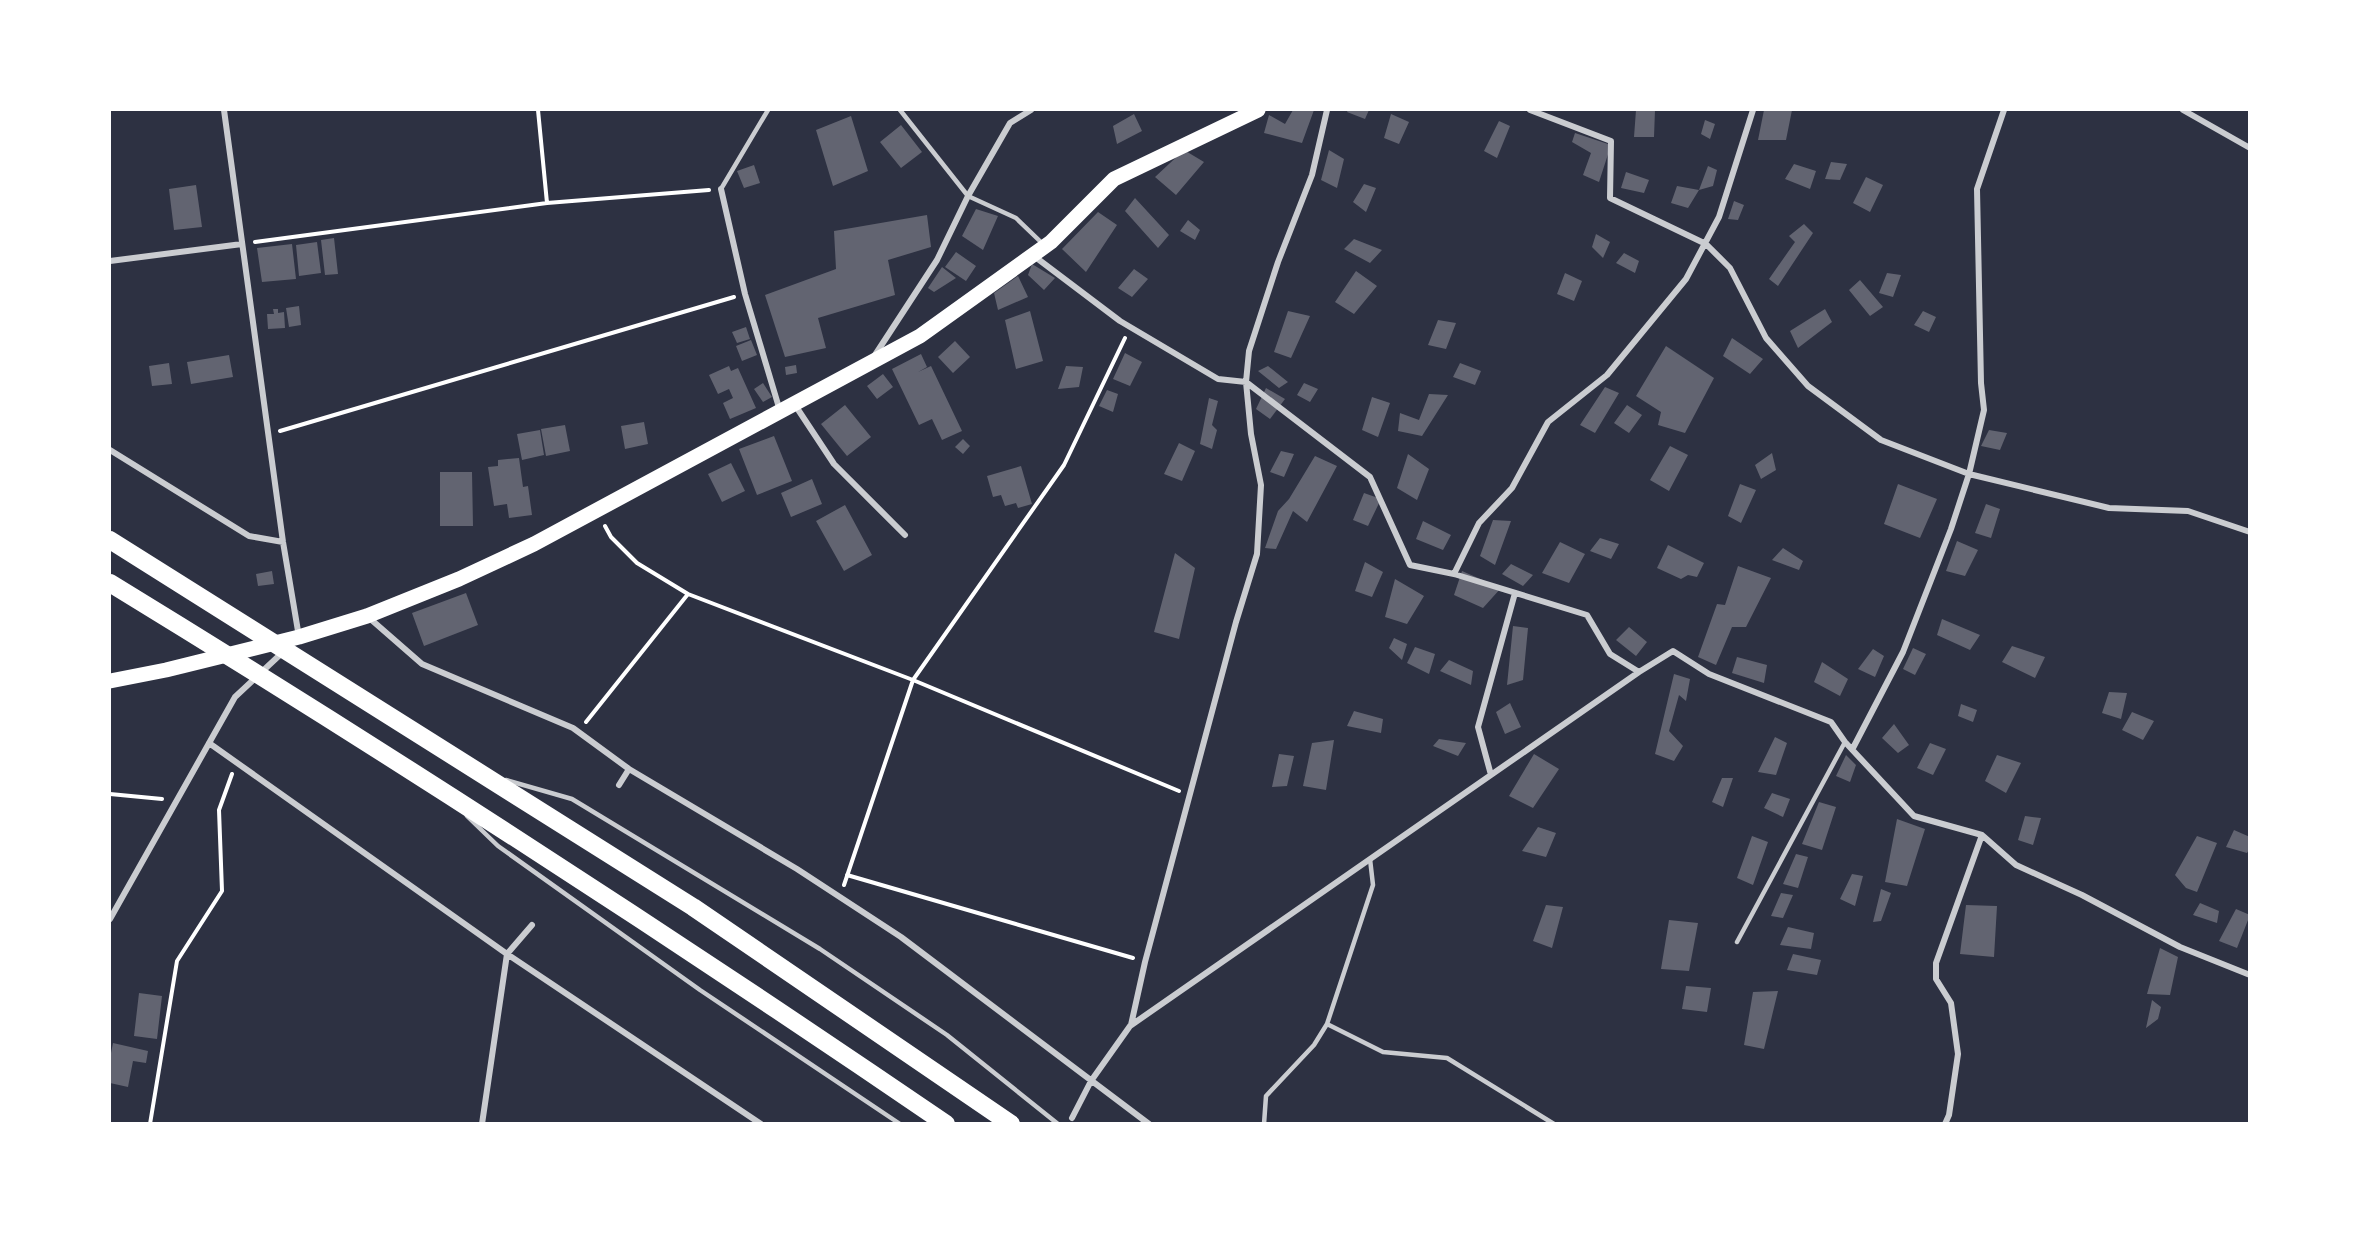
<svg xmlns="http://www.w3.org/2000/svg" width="2359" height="1233" viewBox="0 0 2359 1233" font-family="'Open Sans',sans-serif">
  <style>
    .building { fill: #626471 }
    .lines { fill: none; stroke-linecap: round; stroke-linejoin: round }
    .path { stroke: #fff; stroke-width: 4 }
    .service { stroke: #caccd0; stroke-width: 4.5 }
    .minor { stroke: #caccd0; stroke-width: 6 }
    .primary { stroke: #fff; stroke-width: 15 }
    .motorway { stroke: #fff; stroke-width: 18 }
  </style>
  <rect width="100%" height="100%" fill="#2d3142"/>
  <path class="building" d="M1293,110H1314L1302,143L1264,133L1269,115L1285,124Z
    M1348,110H1369L1365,119L1347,112Z
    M1636,110H1655L1654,137H1634Z
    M1764,110H1792L1786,140H1758Z
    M1134,114L1142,131L1117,144L1113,126Z
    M1391,114L1409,122L1399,144L1384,138Z
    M851,116L868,171L833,186L816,130Z
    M1705,120L1715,124L1710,139L1701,134Z
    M1499,121L1510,126L1497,158L1484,151Z
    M901,125L922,152L901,168L880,142Z
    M1575,133L1611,145L1599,182L1583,175L1591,153L1572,142Z
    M1184,150L1204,162L1176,195L1155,177Z
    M1329,150L1344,159L1337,188L1321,180Z
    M1831,162L1847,164L1840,180L1825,179Z
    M1794,164L1816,171L1810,189L1785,179Z
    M754,165L760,183L744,188L737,171Z
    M1708,166L1717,170L1713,186L1699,190Z
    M1626,172L1649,180L1644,193L1621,188Z
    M1866,177L1883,185L1870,212L1853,203Z
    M1364,184L1376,188L1366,212L1353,202Z
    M196,185L202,227L174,230L169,189Z
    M1677,186L1699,190L1688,208L1671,203Z
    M1135,198L1169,235L1158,248L1125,211Z
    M1734,201L1744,205L1738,220L1728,219Z
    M976,209L998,216L983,250L962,236Z
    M1098,212L1117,225L1086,272L1062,249Z
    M927,215L931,247L888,260L895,295L818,318L826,348L785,357L765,295L836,269L834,231Z
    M1188,220L1200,230L1195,240L1180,231Z
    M1804,224L1813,233L1778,286L1769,279L1795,242L1789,236Z
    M1596,234L1610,242L1603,258L1592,247Z
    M334,238L338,274L325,275L321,240Z
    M1354,239L1382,250L1370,263L1344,249Z
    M317,242L321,273L299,276L296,245Z
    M292,244L296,279L262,282L257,248Z
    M956,252L976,266L966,281L945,267Z
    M1624,253L1639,261L1635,273L1616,263Z
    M1032,264L1055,278L1044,290L1028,275Z
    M942,267L956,278L934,292L928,288Z
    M1134,269L1148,279L1132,297L1118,288Z
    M1356,271L1377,286L1354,314L1335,302Z
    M1565,273L1582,281L1574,301L1557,294Z
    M1887,273L1901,275L1893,297L1879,293Z
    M1018,276L1028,297L998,310L994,293Z
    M1860,280L1883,307L1870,316L1849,290Z
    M299,306L301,325L289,327L286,308Z
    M273,309H278V313L284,312L285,328L268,329L267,314H274Z
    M1825,309L1832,322L1798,348L1790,331Z
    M1030,311L1043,361L1016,369L1005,320Z
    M1288,311L1310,316L1291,358L1274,352Z
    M1923,311L1936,317L1929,332L1914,325Z
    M1438,320L1456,323L1446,349L1428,345Z
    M746,327L750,339L737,343L732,332Z
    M1732,338L1763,359L1750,374L1723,356Z
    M751,340L757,355L742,361L736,346Z
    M955,341L970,357L953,373L938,357Z
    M1666,346L1714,378L1685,433L1658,425L1661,412L1636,396Z
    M1125,353L1142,362L1130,386L1113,379Z
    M921,354L927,367L918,372L931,366L962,431L942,440L932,419L919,425L892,369Z
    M229,355L233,377L191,384L187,362Z
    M169,363L172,384L152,386L149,366Z
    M1460,363L1481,371L1475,385L1453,377Z
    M796,365L797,373L786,375L785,367Z
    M729,366L731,371L738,368L756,408L730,419L723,403L733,398L729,389L718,394L709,375Z
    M1066,366L1083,367L1079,387L1058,389Z
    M1268,366L1288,382L1279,388L1258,371Z
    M883,374L893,387L877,399L867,386Z
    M763,383L772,397L763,402L754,389Z
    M1304,383L1318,389L1310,402L1297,395Z
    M1605,387L1619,393L1595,433L1580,425Z
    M1266,388L1285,399L1270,419L1256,409Z
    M1107,390L1118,394L1113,412L1099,406Z
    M1429,394L1448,395L1422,436L1398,431L1400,413L1419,420Z
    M1372,397L1390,403L1378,437L1362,430Z
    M1209,398L1218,401L1212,425L1217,430L1212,449L1200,444Z
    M845,405L871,437L847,456L821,424Z
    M1627,405L1642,415L1629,433L1614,423Z
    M644,422L648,444L625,449L621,426Z
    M565,425L570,451L546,456L541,429Z
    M540,430L544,455L522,460L517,434Z
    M1989,430L2007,433L2000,450L1981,446Z
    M774,436L792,481L757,495L739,449Z
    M963,439L970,446L963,454L955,447Z
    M1179,443L1195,451L1182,481L1164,474Z
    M1670,446L1688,455L1669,491L1650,480Z
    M1281,451L1294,454L1284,477L1270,472Z
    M1772,453L1776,470L1761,479L1755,465Z
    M1408,454L1429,469L1417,500L1397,488Z
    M1315,456L1337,466L1307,522L1293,511L1276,549L1265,548L1278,511L1289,499Z
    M519,458L523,487L528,486L532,515L509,518L507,504L494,506L488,467L498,466V460Z
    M731,463L745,491L722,502L708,474Z
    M1021,466L1032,504L1018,508L1016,503L1005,506L1001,495L993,497L987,476Z
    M440,472H472L473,526H440Z
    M812,479L822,504L791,517L781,493Z
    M1740,484L1756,490L1741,523L1728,516Z
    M1898,484L1937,499L1920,538L1884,524Z
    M1364,493L1381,499L1368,526L1353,520Z
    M1986,504L2000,509L1991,538L1975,533Z
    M845,505L872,555L844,571L816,521Z
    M1493,520L1511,521L1495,565L1480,556Z
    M1423,521L1451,535L1443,550L1416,539Z
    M1600,538L1619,544L1611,559L1590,551Z
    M1957,541L1978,550L1965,576L1946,571Z
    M1560,542L1585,554L1569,583L1542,573Z
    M1668,545L1704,563L1697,577L1688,575L1681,579L1657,568Z
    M1783,548L1803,561L1799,570L1772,560Z
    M1175,553L1195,568L1179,639L1154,632Z
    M1365,562L1383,572L1372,597L1355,591Z
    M1511,564L1533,575L1523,586L1502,574Z
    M1738,566L1771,578L1746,627H1732L1716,665L1698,657L1717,604L1725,605Z
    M272,571L274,584L258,586L256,574Z
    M1462,571L1501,588L1483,608L1454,595Z
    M1395,579L1424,596L1407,624L1385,617Z
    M466,593L478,625L424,646L412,613Z
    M1942,619L1980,635L1970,650L1937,635Z
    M1513,626L1528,628L1523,680L1507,685Z
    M1629,627L1647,642L1636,656L1616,640Z
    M1394,638L1407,644L1402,660L1389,648Z
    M2012,646L2045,657L2035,678L2002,662Z
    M1415,647L1435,654L1429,674L1407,663Z
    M1913,648L1926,654L1915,675L1903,669Z
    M1873,649L1884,656L1875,677L1858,669Z
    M1737,657L1767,665L1764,683L1732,673Z
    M1449,660L1473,671L1471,685L1440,671Z
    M1822,662L1848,679L1840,696L1814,682Z
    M1674,674L1690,679L1686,701L1679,695L1669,731L1683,746L1674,761L1655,754Z
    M2109,692L2127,693L2121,719L2102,713Z
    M1510,703L1521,727L1505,734L1496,712Z
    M1961,704L1977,710L1973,722L1958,716Z
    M1354,711L1383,719L1381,733L1347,726Z
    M2132,712L2154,721L2143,740L2122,730Z
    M1894,724L1909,745L1898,753L1882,738Z
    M1775,737L1787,743L1776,775L1758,772Z
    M1439,739L1466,743L1458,756L1433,746Z
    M1334,740L1326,790L1303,786L1312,743Z
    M1930,743L1946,749L1933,775L1917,768Z
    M1279,754L1294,756L1287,786L1272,787Z
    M1534,754L1559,769L1533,808L1509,796Z
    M1846,755L1856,765L1850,782L1836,776Z
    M1997,755L2021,763L2006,793L1985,781Z
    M1722,778H1733L1723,807L1712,802Z
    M1772,793L1790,799L1783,817L1764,808Z
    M1819,802L1836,807L1822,850L1802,844Z
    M2025,816L2041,818L2033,845L2018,840Z
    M1897,819L1925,829L1907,886L1885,882Z
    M1538,827L1556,833L1546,857L1522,851Z
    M2234,830L2250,837V848L2247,853L2226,847Z
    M1752,836L1768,842L1753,885L1737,878Z
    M2197,836L2217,843L2197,892L2186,888L2175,875Z
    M1796,854L1808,857L1798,888L1783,884Z
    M1852,874L1863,876L1855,906L1840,899Z
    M1881,889L1891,893L1881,921L1873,922Z
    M1781,893L1793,895L1783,918L1771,916Z
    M2200,903L2219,911L2217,923L2193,915Z
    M1546,905L1563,907L1552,948L1533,941Z
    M1966,905L1997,906L1994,957L1960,954Z
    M2236,909L2250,915L2237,948L2219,941Z
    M1669,920L1698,923L1689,971L1661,969Z
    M1788,927L1814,933L1811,949L1780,945Z
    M2160,948L2178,957L2170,995L2147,994Z
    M1793,954L1821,960L1817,975L1787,970Z
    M1686,986L1711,988L1707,1012L1682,1009Z
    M1778,991L1764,1049L1744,1045L1753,992Z
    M139,993L162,996L157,1039L134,1036Z
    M2152,1000L2161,1007L2158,1019L2146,1028Z
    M113,1043L148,1051L146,1063L133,1061L128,1087L110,1083V1058Z"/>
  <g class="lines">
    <path class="path" d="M538,110L547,203
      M255,242L547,203L709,190
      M280,431L734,297
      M605,526L611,537L637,563L688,594L913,680L1179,791
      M586,722L688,594
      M110,794L162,799
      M847,875L1133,958
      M844,885L913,680L1064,465L1125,338
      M150,1124L177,961L222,891L219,810L232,774"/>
    <path class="service" d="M900,110L968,196L1016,218L1044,245
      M721,189L768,110
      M506,780L572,799L820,949L947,1035L1058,1124
      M467,816L498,846L700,990L900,1124
      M1737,942L1845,742
      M1327,1024L1383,1052L1447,1058L1554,1124
      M1264,1124L1266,1096L1314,1045L1327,1024L1373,885L1370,859"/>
    <path class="minor" d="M224,110L283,542L299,637
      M1530,110L1611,141L1610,198L1706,244L1730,268L1766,338L1808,386L1881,440L1969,474L2109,508L2188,511L2250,532
      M2183,110L2250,148
      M721,189L745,294L780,411
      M1034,256L1120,321L1218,379L1246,382L1370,477L1410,565L1454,574L1587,615L1610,654L1639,672
      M110,261L242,244
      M875,355L937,260L968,196L1010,123L1031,110
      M795,405L834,464L905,535
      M110,450L249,536L283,542
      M1454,574L1479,523L1512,488L1548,422L1607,375L1686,279L1719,217L1753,110
      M367,616L422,664L573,728L629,769L797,869L901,937L1149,1124
      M209,743L507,954L761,1124
      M1853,748L1903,652L1951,529L1969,474L1984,410L1981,383L1977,189L2004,110
      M1491,775L1478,727L1515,593
      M619,785L629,769
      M110,919L235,697L283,652
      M1131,1025L1145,962L1236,622L1257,554L1261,485L1251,434L1246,382L1249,351L1278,262L1312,175L1327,110
      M1072,1118L1091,1081L1130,1026L1639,672L1673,651L1709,674L1831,722L1845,742L1914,816L1982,835L2016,865L2082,895L2180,947L2250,975
      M482,1124L507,954L532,925
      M1945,1124L1949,1115L1958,1054L1951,1003L1936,979V963L1982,835"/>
    <path class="primary" d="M110,681L166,670L299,637L367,616L459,579L534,544L920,336L1051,242L1114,179L1258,110"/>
    <path class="motorway" d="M110,540L693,907L1011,1124
      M110,583C393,756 672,937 946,1124"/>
  </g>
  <rect width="2359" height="1233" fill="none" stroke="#ffffff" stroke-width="222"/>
</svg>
